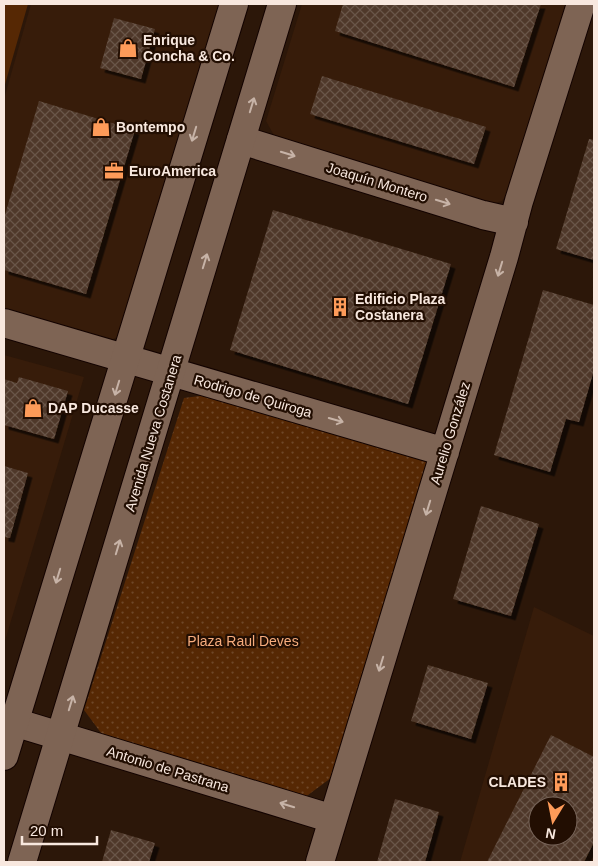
<svg xmlns="http://www.w3.org/2000/svg" width="598" height="866" viewBox="0 0 598 866" font-family="Helvetica,sans-serif">
  <style>
    .built { fill: #371c0a; fill-rule: evenodd }
    .grass { fill: #562804 }
    .park { fill: url(#park-dots) }
    .building { fill: url(#building-cross-hatch); fill-rule: evenodd; filter: url(#shadow) }
    .lines { fill: none; stroke-linecap: round; stroke-linejoin: round }
    .minor-casing { stroke: #130300; stroke-width: 30 }
    .secondary-casing { stroke: #130300; stroke-width: 30 }
    .minor { stroke: #7e6454; stroke-width: 28 }
    .secondary { stroke: #7e6454; stroke-width: 28 }
    .oneway { stroke: #c7b3a7 }
    .labels { text-anchor: middle; dominant-baseline: central; stroke-width: 4.5; stroke-linejoin: round; paint-order: stroke }
    .poi-label { font-size: 14px; font-weight: bold; fill: #f8e8df; stroke: #220e02; text-anchor: start }
    .street-label { font-size: 14px; fill: #f8e8df; stroke: #220e02 }
    .park-label { font-size: 14px; fill: #f7ac7d; stroke: #220e02 }
  </style>
  <defs>
    <pattern id="park-dots" width="8" height="8" patternUnits="userSpaceOnUse" patternTransform="scale(1.25)"><rect width="8" height="8" fill="#562804"/><path d="M2 2h.1M6 6h.1" fill="none" stroke="#6f4728" stroke-width="1.8" stroke-linecap="round"/></pattern>
    <pattern id="building-cross-hatch" width="8" height="8" patternUnits="userSpaceOnUse" patternTransform="scale(1.25)"><rect width="8" height="8" fill="#4f3829"/><path d="M0 0l8 8M0 8l8-8" fill="none" stroke="#695548"/></pattern>
    <filter id="shadow"><feDropShadow dx="4.5" dy="4.5" stdDeviation="0" flood-color="#0009"/></filter>
  </defs>
  <rect width="100%" height="100%" fill="#2c1709"/>
  <path class="built" d="M31,4H221L119,336L107,342L4,314V99Z
    M302,4H566L509,191L502,201L487,205L276,139L266,121Z
    M4,355L84,377L4,644Z
    M534,607L594,636V862H460ZM538,806H568V836H538Z"/>
  <path class="grass" d="M4,4H28L4,88Z"/>
  <path class="park" d="M207,395L426,457L432,471L339,772L304,798L104,737L84,710L184,398Z"/>
  <path class="building" d="M343,4H541L514,87L335,31Z
    M114,18L155,29L141,79L100,68Z
    M322,76L486,127L474,164L310,114Z
    M39,101L135,130L86,294L4,270V218Z
    M589,139L594,140V260L556,249Z
    M273,210L451,264L408,404L230,350Z
    M543,290L594,305V370L579,422L566,419L550,472L494,455Z
    M19,377L68,391L54,439L4,425V379L17,383Z
    M4,466L28,473L10,538L4,537Z
    M481,506L539,524L511,616L453,599Z
    M428,665L488,683L471,739L411,721Z
    M551,735L594,757V842L584,862H487ZM538,806H568V836H538Z
    M395,799L439,812L425,862H377Z
    M111,830L155,843L149,862H102Z"/>
  <g class="lines">
    <g class="minor-casing">
      <path id="minor" d="M241,140L483,215L514,222
        M4,323L445,452
        M4,719L333,819
        M320,862L504,257L519,201L581,4"/>
    </g>
    <g class="secondary-casing">
      <path id="secondary" d="M4,756L234,4
        M22,862L282,4"/>
    </g>
    <use href="#minor" class="minor"/>
    <use href="#secondary" class="secondary"/>
  </g>
  <defs><path id="oneway-shaft" d="M-6 0H5M1.5-3L5.5 0L1.5 3" fill="none" stroke-width="1.6" stroke-linecap="round" stroke-linejoin="round" transform="scale(1.25)"/></defs>
  <g class="oneway">
    <use href="#oneway-shaft" transform="translate(252 105) rotate(-73)"/>
    <use href="#oneway-shaft" transform="translate(194 134) rotate(107)"/>
    <use href="#oneway-shaft" transform="translate(288 154) rotate(17)"/>
    <use href="#oneway-shaft" transform="translate(443 202) rotate(17)"/>
    <use href="#oneway-shaft" transform="translate(205 261) rotate(-73)"/>
    <use href="#oneway-shaft" transform="translate(500 269) rotate(107)"/>
    <use href="#oneway-shaft" transform="translate(117 388) rotate(107)"/>
    <use href="#oneway-shaft" transform="translate(336 420) rotate(16)"/>
    <use href="#oneway-shaft" transform="translate(428 508) rotate(107)"/>
    <use href="#oneway-shaft" transform="translate(118 547) rotate(-73)"/>
    <use href="#oneway-shaft" transform="translate(58 576) rotate(107)"/>
    <use href="#oneway-shaft" transform="translate(381 664) rotate(107)"/>
    <use href="#oneway-shaft" transform="translate(71 703) rotate(-73)"/>
    <use href="#oneway-shaft" transform="translate(287 805) rotate(-163)"/>
  </g>
  <defs>
    <g id="shop-bare" transform="scale(1.5)"><path d="M-5-2.5h2.3a2.7 3.5 0 0 1 5.4 0H5L5.5 6h-11ZM-1.5-2.5h3a1.5 2.3 0 0 0-3 0Z" fill="#fe9b59" stroke="#220e02" stroke-width="2.5" paint-order="stroke"/></g>
    <g id="office-bare" transform="scale(1.5)"><path d="M-6-3h4V-5.5h4V-3h4V5H-6ZM-1-4.5V-3h2v-1.5ZM-6 0V1H6V0Z" fill="#fe9b59" stroke="#220e02" stroke-width="2.5" paint-order="stroke"/></g>
    <g id="building-bare" transform="scale(1.5)"><path d="M-4-6H4V6H1V3H-1V6H-4ZM-2.5-4.3h1.7v1.8h-1.7ZM.8-4.3h1.7v1.8H.8ZM-2.5-1h1.7V.8h-1.7ZM.8-1h1.7V.8H.8Z" fill="#fe9b59" stroke="#220e02" stroke-width="2.5" paint-order="stroke"/></g>
  </defs>
  <g fill-rule="evenodd">
    <use href="#shop-bare" x="128" y="48"/>
    <use href="#shop-bare" x="101" y="127"/>
    <use href="#office-bare" x="114" y="171"/>
    <use href="#building-bare" x="340" y="307"/>
    <use href="#shop-bare" x="33" y="408"/>
    <use href="#building-bare" x="561" y="782"/>
  </g>
  <g class="labels">
    <g class="poi-label">
      <text x="143" y="40">Enrique<tspan x="143" dy="16">Concha &amp; Co.</tspan></text>
      <text x="116" y="127">Bontempo</text>
      <text x="129" y="171">EuroAmerica</text>
      <text x="355" y="299">Edificio Plaza<tspan x="355" dy="16">Costanera</tspan></text>
      <text x="48" y="408">DAP Ducasse</text>
      <text x="546" y="782" text-anchor="end">CLADES</text>
    </g>
    <g class="street-label">
      <text transform="translate(377 182) rotate(17)">Joaquín Montero</text>
      <text transform="translate(253 396) rotate(16)">Rodrigo de Quiroga</text>
      <text transform="translate(153 433) rotate(-73)">Avenida Nueva Costanera</text>
      <text transform="translate(450 433) rotate(-73)">Aurelio González</text>
      <text transform="translate(168 769) rotate(17)">Antonio de Pastrana</text>
    </g>
    <g class="park-label">
      <text x="243" y="641">Plaza Raul Deves</text>
    </g>
  </g>
  <rect width="598" height="866" fill="none" stroke="#f8e8df" stroke-width="10"/>
  <g transform="translate(553 821) rotate(190)"><circle r="24" fill="#220e02" stroke="#78655a"/>
  <path d="M0-4L9 19L0 12L-9 19Z" fill="#fe9b59"/>
  <text y="-8" font-size="14" font-weight="bold" text-anchor="middle" fill="#f8e8df">N</text>
  </g>
  <path d="M22 836v8h75v-8" fill="none" stroke="#f8e8df" stroke-width="2.5"/>
  <text x="30" y="836" font-size="15" fill="#f8e8df" stroke="#220e02" stroke-width="4" paint-order="stroke">20 m</text>
</svg>
